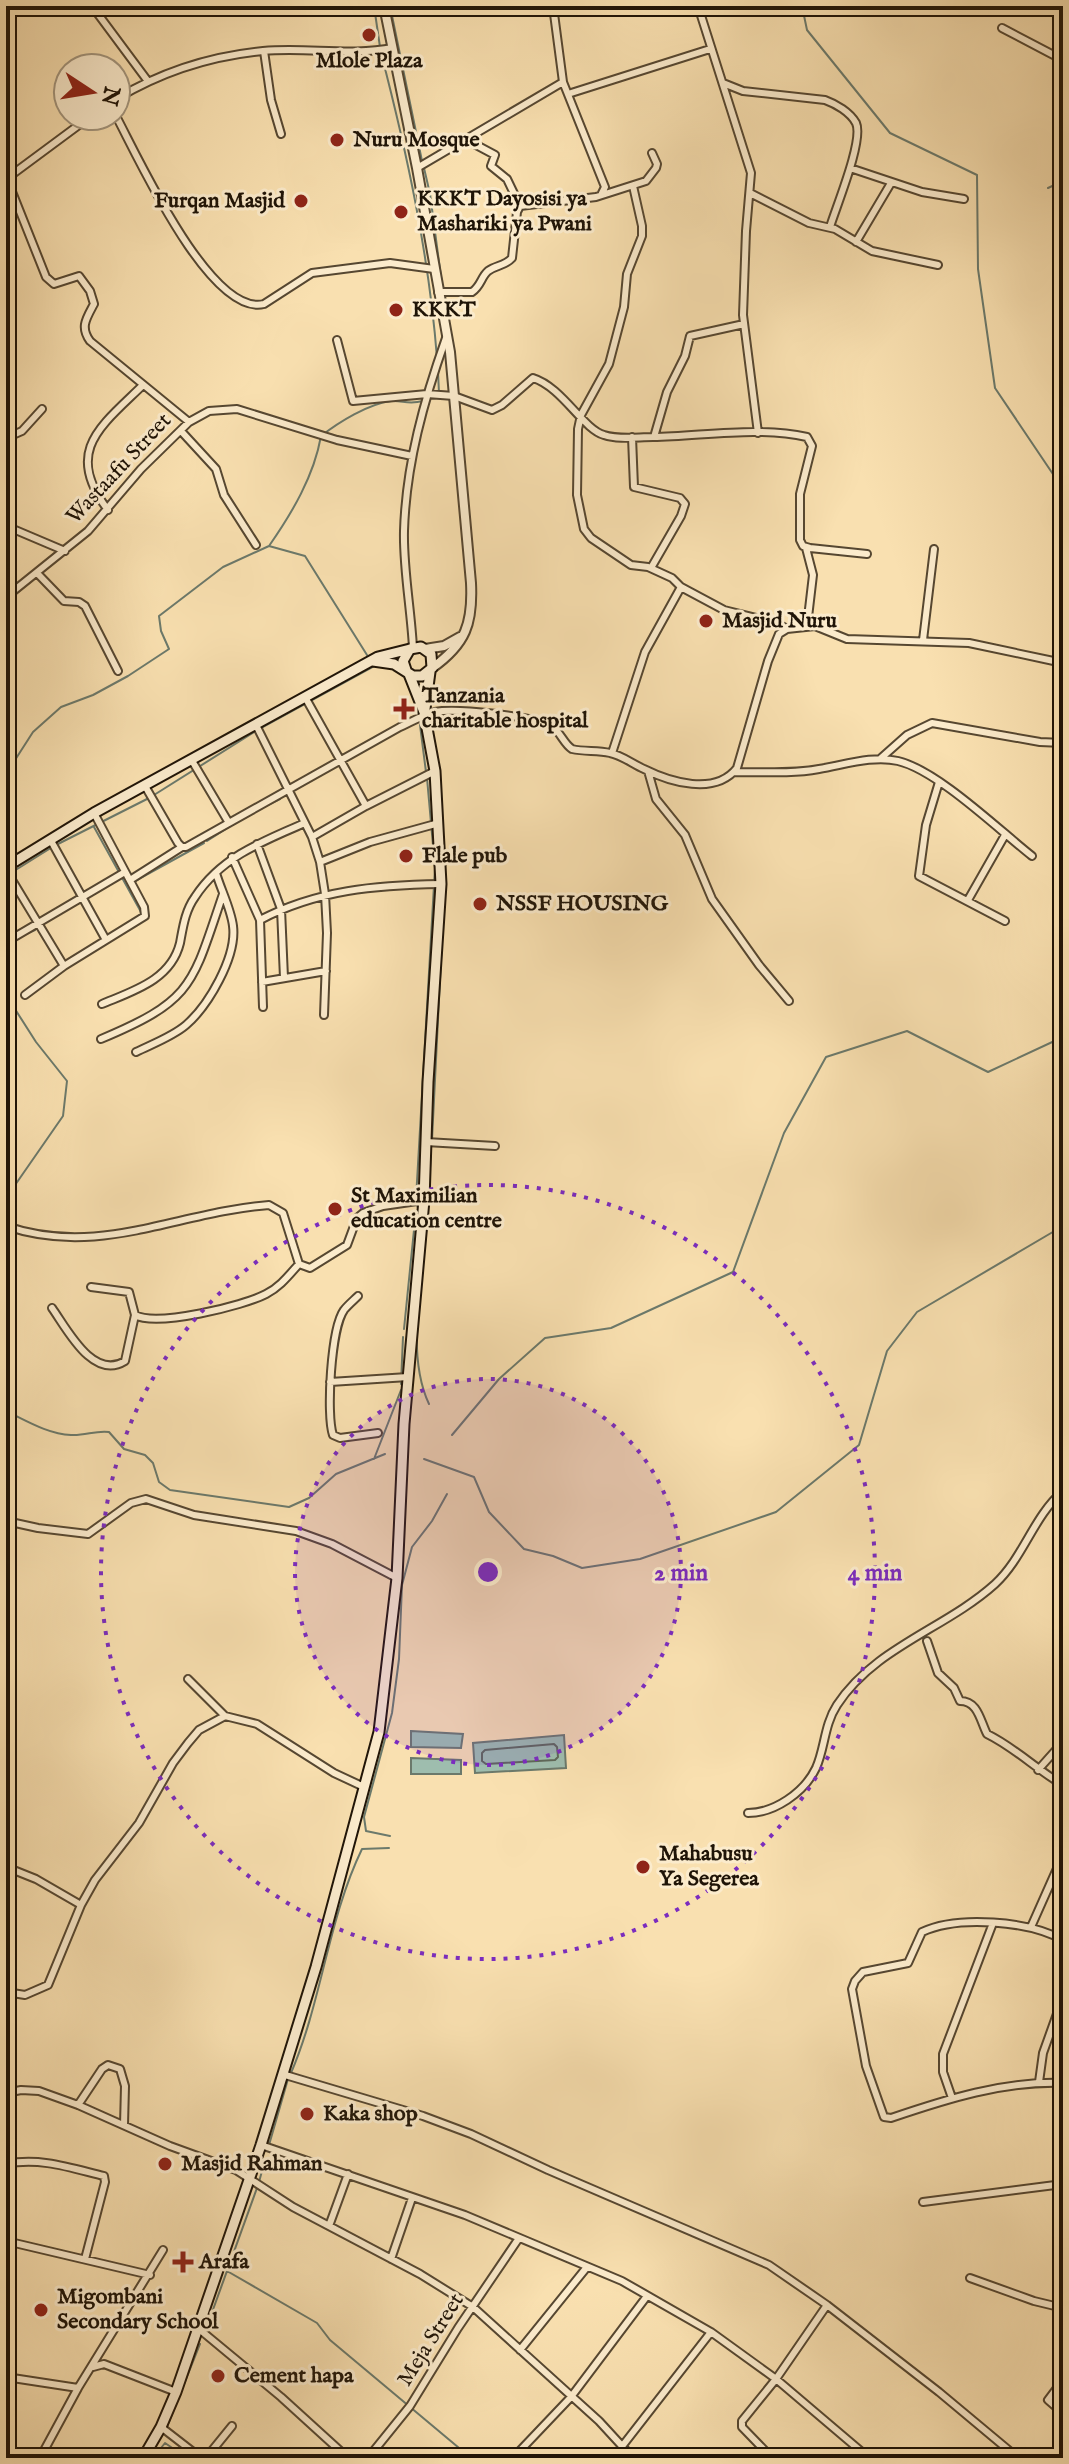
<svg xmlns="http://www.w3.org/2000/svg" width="1069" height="2464" viewBox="0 0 1069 2464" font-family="'IM FELL English',serif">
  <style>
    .water { fill: #9ebdae; stroke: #6b796b; stroke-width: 2 }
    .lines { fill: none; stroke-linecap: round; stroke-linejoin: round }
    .shore { stroke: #5e685a; stroke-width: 2 }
    .stream { stroke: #6b796b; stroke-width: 2 }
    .minor-casing { stroke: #564731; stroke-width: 10 }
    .tertiary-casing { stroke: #564731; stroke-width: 12 }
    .secondary-casing { stroke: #1f1407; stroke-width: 13 }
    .minor { stroke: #fbebcc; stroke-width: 6 }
    .tertiary { stroke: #fbebcc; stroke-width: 8 }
    .secondary { stroke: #fbebcc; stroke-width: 9 }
    .ring { fill: none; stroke: #7b2cbf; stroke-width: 4; stroke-dasharray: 4 8 }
    .poi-dot { fill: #8f2418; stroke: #fbebcc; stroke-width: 3 }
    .labels { text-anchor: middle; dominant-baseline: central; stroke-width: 6; stroke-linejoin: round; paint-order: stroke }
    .poi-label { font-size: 22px; font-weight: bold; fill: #1f1407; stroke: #fbebcc; text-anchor: start }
    .street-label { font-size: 22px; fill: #1f1407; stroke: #fbebcc }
    .centre { fill: #7b2cbf; stroke: #fbebcc; stroke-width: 4 }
    .ring-label { font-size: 24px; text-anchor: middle; font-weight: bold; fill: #7b2cbf; stroke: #fbebcc; stroke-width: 6; stroke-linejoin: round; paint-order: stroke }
  </style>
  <rect width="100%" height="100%" fill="#f9e0b0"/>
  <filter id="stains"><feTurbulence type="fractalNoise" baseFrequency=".0025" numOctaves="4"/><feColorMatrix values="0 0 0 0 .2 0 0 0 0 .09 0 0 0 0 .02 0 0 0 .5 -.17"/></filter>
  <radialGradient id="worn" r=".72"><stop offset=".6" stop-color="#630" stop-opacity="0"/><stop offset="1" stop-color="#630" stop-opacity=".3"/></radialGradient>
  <path class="water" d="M411,1731L463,1734L461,1748L411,1747Z
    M564,1735L566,1768L475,1773L473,1743Z
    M411,1758L461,1760V1774H411Z"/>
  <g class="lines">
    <path class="shore" d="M554,1744L557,1747L558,1757L555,1760L486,1764L482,1761V1753L485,1750Z"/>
    <path class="stream" d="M374,6L380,47
      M390,6L422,161
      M802,6L807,30L890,133L977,175L978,269L995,388L1063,489
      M6,7L9,6
      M381,53C407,153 429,255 437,358
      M424,168L430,194L443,292
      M1048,188L1063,181
      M438,372L439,393
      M269,546C292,513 314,476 321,436C339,422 368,404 391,401C403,400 407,405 423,401
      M417,706L418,714
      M420,725L426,772
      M6,766L15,760L33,732L61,707L93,695L128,676L169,649L161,631L159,616L223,567L269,546L305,556L367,655
      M154,795L259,729L376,665
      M259,809L280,799
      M94,827L141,912
      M207,841L243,818
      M6,876L54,846L149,798
      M135,881L204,843
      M26,934L35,930
      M6,995L36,1042L67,1081L63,1116L13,1188H6
      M432,1140L443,919
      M430,1168L431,1146
      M416,1199L435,868L427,778
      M428,1206C426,1266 403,1349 429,1404
      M404,1329L414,1230L419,1211L417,1205
      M401,1384L403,1337
      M6,1411C27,1421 48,1434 71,1435C85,1436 96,1430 109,1432L124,1449L145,1455L153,1463L159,1482L170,1490L289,1507L309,1498L336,1474L385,1454
      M452,1435L499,1379L545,1338L611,1328L733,1272L784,1133L826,1057L907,1031L988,1072L1063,1037
      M374,1459L401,1390
      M424,1459L474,1477L489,1512L524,1549L553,1556L582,1568L640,1559L776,1512L859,1445L887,1351L917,1312L1063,1226
      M390,1836L366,1831L364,1817L392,1713L399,1659L402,1585L412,1547L432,1521L447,1494
      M291,2073C322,2001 328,1919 362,1849L389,1848
      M269,2145L288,2079
      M259,2182L265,2160
      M227,2271L317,2323L330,2340L471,2458
      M206,2329L257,2188
      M167,2427L200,2344
      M153,2458L165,2443L187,2458"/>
    <g class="minor-casing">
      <path id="minor" d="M92,6L147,80
        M553,6L563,82L605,187L602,193
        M698,6L751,173L746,231L743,315L758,433
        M1002,28L1063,60
        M264,51L271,100L281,134
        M723,83L743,91L825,100C836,104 850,112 856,123C864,140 836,207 830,227
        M568,94L710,49
        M116,99C161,72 210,56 263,51C306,47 350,56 393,48
        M116,116C137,155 210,317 264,304L312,273L390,263L434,269
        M465,139L495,155L491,166L507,179L520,206
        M417,168L563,82
        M850,168L922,192L964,199
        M6,179L91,116
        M7,179L46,277L54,284L79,276L90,291L94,304C86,319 80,327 90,341L189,422
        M633,186L642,226V236L627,274L624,307L609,364L581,415L578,429L577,495L584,529L591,538L631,565L648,567L672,578L681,587L724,610L776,623L787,629
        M750,193L809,223L835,229L872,251L938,265
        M856,242L891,183
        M438,292H472C481,286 481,277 488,271C496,265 505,266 512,258L517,212L520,206L596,197L646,181L656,168L657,164L652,153
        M337,340L353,401L427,394L454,396L492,410L502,405L533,378C562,387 583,429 604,435C619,440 637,437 653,437C704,436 757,426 807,437L812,446L800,494V540L803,546L810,548L867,554
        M181,431L216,469L224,495L256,545
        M632,437L634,487L680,498L685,504L681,516L651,568
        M654,437L667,392L685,356L690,336L744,324
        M6,438L22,431L42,409
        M108,510C63,451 101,426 143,385
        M6,526L65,551
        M806,548L813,575L807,626
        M37,573L64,601L79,602L85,606L118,671
        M6,597L88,531L141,469L189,422L209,411L237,409L337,440L412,456
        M923,640L934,549
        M413,648C411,609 403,568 404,531C406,464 424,400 446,338
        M305,697L366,806
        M256,725L312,837L320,862L325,894L327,933L324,1015
        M612,753L645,652L681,587
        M191,759L229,823
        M880,759L907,735L932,723L1040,742L1063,743
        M648,771L656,799L685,835L712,899L759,965L789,1001
        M734,772C762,772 792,774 819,769C844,765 873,755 898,761C937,770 999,830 1032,856
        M939,782L926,825L919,876L1005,921
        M145,786L178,843L182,847H186L400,727C411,722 423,715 435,712C455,708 534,716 551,726C561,732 563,743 572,749C585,752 597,750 610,753C621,755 633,764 644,769C670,782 715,796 737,768L768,661L779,634L787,629L815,626L847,639L969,643L1063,663
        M312,837L366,806L435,771
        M50,839L106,940
        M257,844L281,909L284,978
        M232,857L260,920L263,1007
        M320,862L370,842L439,823
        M6,870L64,966
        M130,880L182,847
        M968,900L1005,835
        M260,920C317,890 376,885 441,884
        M6,942L125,872
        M262,982L326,971
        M25,995L64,966L145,916L144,907L94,813
        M102,1004C133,991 171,980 180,943C183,927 185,911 195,897C221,857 263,841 305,823
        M101,1039C194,1000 192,985 223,894
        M136,1052C152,1044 172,1037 186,1025C208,1006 237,957 233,926C231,909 221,890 216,873
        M426,1142L495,1146
        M6,1226C99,1258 177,1212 269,1205L283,1213L299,1264L310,1268L347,1245L357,1218L363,1213L383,1206L424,1200
        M91,1287L129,1292L135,1315C157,1327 243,1306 266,1294C280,1287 289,1275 299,1264
        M358,1296C354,1300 348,1305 344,1310C331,1328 326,1415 333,1435L340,1438L378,1433
        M52,1308C67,1329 93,1381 125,1361L135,1315
        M330,1382L408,1377
        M6,1521L38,1528L88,1534L131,1503L146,1499L194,1515L296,1531L332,1544L397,1578
        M927,1641L938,1673L954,1688L960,1701C978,1701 980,1720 987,1734C1014,1747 1036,1769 1063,1785
        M188,1679L225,1716L257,1724L334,1773L364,1787
        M1038,1770L1063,1742
        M748,1813C774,1813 804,1793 816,1768C825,1748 824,1725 837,1705C875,1647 945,1629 995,1584C1024,1557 1033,1517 1063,1491
        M6,1867L36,1879L81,1905
        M1031,1927L1063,1855
        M1063,1940C1029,1921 958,1915 922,1932L908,1963L863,1972L855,1981L852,1989L866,2066L884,2117L891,2118C947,2099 1003,2081 1063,2083
        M6,1992L25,1995L48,1985L81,1905L95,1880L139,1823L173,1763L188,1743L199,1730L225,1716
        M282,2074L423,2116L471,2134L548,2170L769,2265L827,2305L939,2392L1018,2458
        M1039,2082L1043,2053L1063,1997
        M6,2093L21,2090L39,2091L78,2105L170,2146L236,2170L293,2207L420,2274L473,2307L599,2421L633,2458
        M952,2098L943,2072V2054L993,1923
        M78,2105L102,2069L108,2065L120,2069L125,2086L124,2125
        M261,2145L465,2215L622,2281L711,2332L776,2379L869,2458
        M6,2164C40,2157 71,2168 104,2176L105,2182L85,2259
        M923,2202L1063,2184
        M329,2226L348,2174
        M6,2241L150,2275
        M391,2259L412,2198
        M970,2278L1034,2301L1063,2308
        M1059,2307L1063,2293
        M199,2329L281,2397L348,2458
        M520,2350L587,2267
        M93,2367L104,2364L176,2392
        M6,2377L78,2388
        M1063,2380L1048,2400L1063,2413
        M161,2427L201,2458
        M40,2458L78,2388L163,2250
        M206,2458L232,2426
        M368,2458L410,2406L458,2328L519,2238
        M513,2458L571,2397L647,2296
        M613,2458L711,2332
        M772,2458L742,2427V2421L776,2379L827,2305"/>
    </g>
    <g class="tertiary-casing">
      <path id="tertiary" d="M384,6L417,168L450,352L471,583C473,623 466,644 432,668
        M425,649L444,646L460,637"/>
    </g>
    <g class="secondary-casing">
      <path id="secondary" d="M373,661L394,664L413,676H422L432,668L431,654L421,647L410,649L403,661L406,670
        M425,709L430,672
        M6,867L94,813L378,657L410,649
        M143,2458L161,2427L176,2392L261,2145L316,1967L379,1732L397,1578L404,1424L424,1200L428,1082L441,884L435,771L424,712L409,674"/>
    </g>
    <use href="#minor" class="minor"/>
    <use href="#tertiary" class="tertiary"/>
    <use href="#secondary" class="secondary"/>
  </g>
  <circle cx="488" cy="1572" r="193" fill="#7b2cbf" fill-opacity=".12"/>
  <g class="ring">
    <circle cx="488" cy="1572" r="193"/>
    <circle cx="488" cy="1572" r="387"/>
  </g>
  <g class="poi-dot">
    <circle cx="369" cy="35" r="8"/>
    <circle cx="337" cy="140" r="8"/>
    <circle cx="301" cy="201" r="8"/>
    <circle cx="401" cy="212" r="8"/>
    <circle cx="396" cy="310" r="8"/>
    <circle cx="706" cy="621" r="8"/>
    <path d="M400 697h8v8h8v8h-8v8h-8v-8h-8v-8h8z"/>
    <circle cx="406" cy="856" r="8"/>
    <circle cx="480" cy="904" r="8"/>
    <circle cx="335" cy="1209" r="8"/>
    <circle cx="643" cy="1867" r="8"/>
    <circle cx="307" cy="2114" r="8"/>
    <circle cx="165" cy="2164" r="8"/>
    <path d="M179 2250h8v8h8v8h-8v8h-8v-8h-8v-8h8z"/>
    <circle cx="41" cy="2310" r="8"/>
    <circle cx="218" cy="2376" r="8"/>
  </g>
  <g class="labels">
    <g class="poi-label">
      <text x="369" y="61" text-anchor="middle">Mlole Plaza</text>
      <text x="353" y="140">Nuru Mosque</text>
      <text x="417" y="199">KKKT Dayosisi ya<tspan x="417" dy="25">Mashariki ya Pwani</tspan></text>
      <text x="285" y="201" text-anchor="end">Furqan Masjid</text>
      <text x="412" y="310">KKKT</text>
      <text x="722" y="621">Masjid Nuru</text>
      <text x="422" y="696">Tanzania<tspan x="422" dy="25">charitable hospital</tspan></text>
      <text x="422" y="856">Flale pub</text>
      <text x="496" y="904">NSSF HOUSING</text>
      <text x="351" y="1196">St Maximilian<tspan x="351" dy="25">education centre</tspan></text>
      <text x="659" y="1854">Mahabusu<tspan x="659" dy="25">Ya Segerea</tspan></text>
      <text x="323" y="2114">Kaka shop</text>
      <text x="181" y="2164">Masjid Rahman</text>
      <text x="199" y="2262">Arafa</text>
      <text x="57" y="2297">Migombani<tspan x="57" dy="25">Secondary School</tspan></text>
      <text x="234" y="2376">Cement hapa</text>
    </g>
    <g class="street-label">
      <text transform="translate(119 469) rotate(-47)">Wastaafu Street</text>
      <text transform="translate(431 2340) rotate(-58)">Meja Street</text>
    </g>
  </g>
  <circle cx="488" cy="1572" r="12" class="centre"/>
  <g class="ring-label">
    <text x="681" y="1580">2 min</text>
    <text x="875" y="1580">4 min</text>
  </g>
  <rect width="1069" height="2464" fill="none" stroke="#f9e0b0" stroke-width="32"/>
  <rect x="8" y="8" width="1053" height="2448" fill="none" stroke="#1f1407" stroke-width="4"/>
  <rect x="16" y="16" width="1037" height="2432" fill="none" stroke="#1f1407" stroke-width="2"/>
  <g transform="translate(92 92) rotate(102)"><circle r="38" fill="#fbebcc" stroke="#a3957d" stroke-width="2"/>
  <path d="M0-6L14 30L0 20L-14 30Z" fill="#8f2418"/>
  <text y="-12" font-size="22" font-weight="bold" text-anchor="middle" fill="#1f1407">N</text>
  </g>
  <rect width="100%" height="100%" filter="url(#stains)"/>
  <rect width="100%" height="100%" fill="url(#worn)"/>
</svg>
